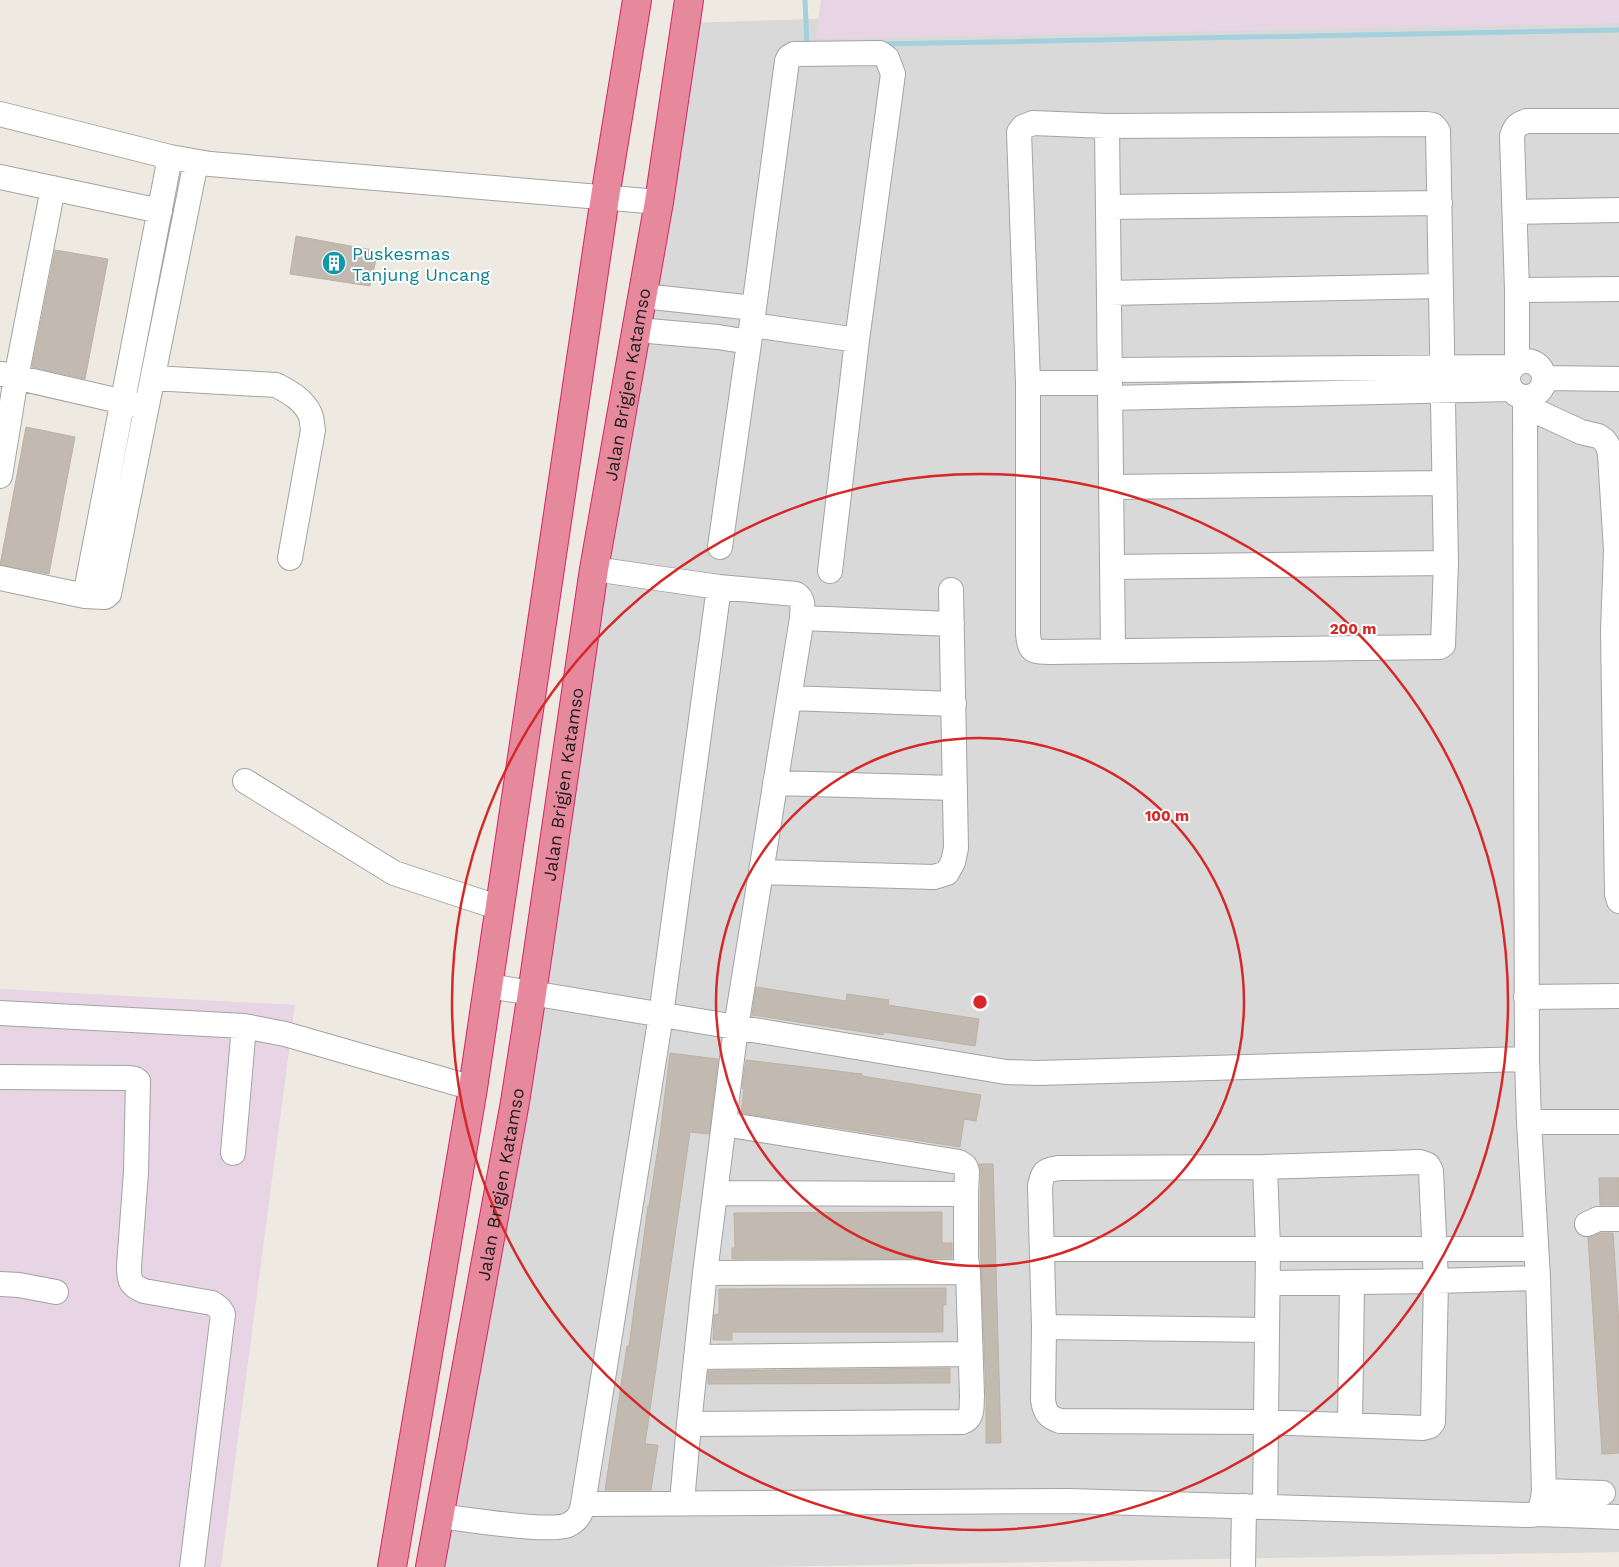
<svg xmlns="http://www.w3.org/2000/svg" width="1619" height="1567" viewBox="0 0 1619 1567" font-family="'Work Sans',sans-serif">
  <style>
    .residential { fill: #dad9d9 }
    .industrial { fill: #e7d4e4 }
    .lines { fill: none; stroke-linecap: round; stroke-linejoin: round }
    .stream { stroke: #a2d0dc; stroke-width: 5 }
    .building { fill: #c2b9b1; stroke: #bfb0a4 }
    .minor-casing { stroke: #a3a3a3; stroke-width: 26 }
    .highway-casing { stroke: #d72465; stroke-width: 30 }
    .minor { stroke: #fff; stroke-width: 24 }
    .highway { stroke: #e6899c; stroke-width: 28 }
    .ring { fill: none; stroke: #d62828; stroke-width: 2.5 }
    .labels { text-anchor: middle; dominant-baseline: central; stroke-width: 4; stroke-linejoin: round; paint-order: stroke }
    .culture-label { font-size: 18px; fill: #0d838f; stroke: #fff; text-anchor: start }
    .street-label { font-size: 18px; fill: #1c1c1c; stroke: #fff }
    .centre { fill: #d62828; stroke: #fff; stroke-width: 2.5 }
    .ring-label { font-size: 15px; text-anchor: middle; font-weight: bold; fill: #d62828; stroke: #fff; stroke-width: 4; stroke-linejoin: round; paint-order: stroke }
  </style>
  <rect width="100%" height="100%" fill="#eeeae2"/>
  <path class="residential" d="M1381,0H1619V1552L755,1567H432L686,23Z"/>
  <path class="industrial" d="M821,0H1619V23L816,39Z
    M0,989L295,1005L221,1567H0Z"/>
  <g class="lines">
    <path class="stream" d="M805,0L807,45H809
      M882,44L1619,30"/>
  </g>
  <path class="building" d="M296,236L378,251L370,286L290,274Z
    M55,250L108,259L85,379L32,367Z
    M26,427L75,437L49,574L0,565Z
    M756,987L846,1001L847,994L889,1000L888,1005L979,1019L975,1046L884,1032L883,1035L752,1015Z
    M670,1053L718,1059L709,1134L690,1132L645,1444L658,1445L651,1490H605L627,1346H629L648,1206H649L660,1135Z
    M746,1060L862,1074V1076L981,1095L976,1121L964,1119L960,1147L741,1113L744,1089L742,1088Z
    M979,1164H993L1001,1443H986V1396L980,1235L981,1172Z
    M1599,1178H1619V1205H1600Z
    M942,1212V1243H952V1258L732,1259V1248H735L734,1213Z
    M1601,1233H1613L1619,1324V1453L1602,1454L1588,1237Z
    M946,1288V1305H943V1332H732V1340H713L714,1315L719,1314V1289Z
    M950,1368V1383L708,1384V1371Z"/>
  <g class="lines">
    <g class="minor-casing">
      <path id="minor" d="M0,114L170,157L210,164L659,202
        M1033,123L1107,126L1426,124L1433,125L1438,131L1446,563L1443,645L1440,647L1049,652C1032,651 1030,652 1028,634V383L1019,132L1023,127Z
        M1107,126L1113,650
        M0,177L160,211
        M1108,207L1440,203
        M1515,212L1619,210
        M1517,290L1619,289
        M1109,293L1441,286
        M643,296L754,308
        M752,325L857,340
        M637,330L718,337L749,342
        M1508 379a18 18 0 1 1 36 0a18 18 0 1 1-36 0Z
        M1517,363V290L1512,136C1515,126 1518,124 1527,121H1619
        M1110,370L1513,367
        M2,374L137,405
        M153,378L276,385C289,392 303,399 310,414C312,418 312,425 313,430L290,558
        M1545,378L1619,379
        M1028,383H1110
        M1110,398L1510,389
        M1525,398L1527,1059L1529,1122L1538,1278L1544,1491L1603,1493
        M1525,410L1540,413L1581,432L1598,436L1604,440L1608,446L1610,455L1616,550L1613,631L1617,894L1619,901
        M0,476L16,378L53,188
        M1111,487L1444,483
        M720,547L754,308L787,61L789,57L794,54L880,53L887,58L893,74L857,340L830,571
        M1112,567L1446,563
        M594,569L719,587L796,594C805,600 802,609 802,618L736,1027L705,1273L689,1424L962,1422C974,1418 971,1407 972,1396L968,1272L966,1257V1194L967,1171L965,1166L959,1162L724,1124
        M0,578L85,596L105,597L109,594L196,162
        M85,596L170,157
        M802,618L952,624
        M789,698L954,704
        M245,781L394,873L500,908
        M775,783L955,788
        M761,872L934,877L947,873L953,862L956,848L951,590
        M489,986L1006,1072L1038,1073L1527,1059
        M1526,997L1619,996
        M0,1013L244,1026L285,1034L473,1088
        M0,1077L130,1078L135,1079L138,1081L136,1172L129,1266C129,1281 130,1285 144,1291L212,1303L219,1308L223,1314L192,1567
        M1529,1122H1619
        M233,1153L244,1026
        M1420,1162L1428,1165L1431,1171L1436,1281L1433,1422L1430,1426L1423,1428L1266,1422L1060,1421C1048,1417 1045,1413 1043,1400L1044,1327L1040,1186C1043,1172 1044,1170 1059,1168L1265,1167Z
        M1265,1167L1268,1248L1265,1507
        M715,1193L966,1194
        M1587,1224L1598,1219H1619
        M1043,1249H1536
        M705,1273L968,1272
        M1268,1283L1436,1281L1538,1278
        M0,1284L19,1285L56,1292
        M1044,1327L1267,1330
        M696,1357L970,1354
        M1350,1425L1352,1282
        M682,1502L689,1424
        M583,1504L1070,1501L1529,1515L1538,1514L1542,1503L1544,1491
        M1538,1514L1619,1517
        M440,1516C464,1519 550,1533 568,1525C578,1520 581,1514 583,1504L661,1015L719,587
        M1243,1567L1244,1506"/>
    </g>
    <g class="highway-casing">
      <g id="highway">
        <path d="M392,1567L473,1088L605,197L637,0"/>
        <path id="s1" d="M430,1567L515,1102L532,993L594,569L659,202L689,0"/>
      </g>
    </g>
    <use href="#minor" class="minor"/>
    <use href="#highway" class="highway"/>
  </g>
  <g class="ring">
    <circle cx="980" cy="1002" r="264"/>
    <circle cx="980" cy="1002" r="528"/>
  </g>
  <defs>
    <g id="building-disc" transform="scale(1.25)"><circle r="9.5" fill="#0f9aa8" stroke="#fff"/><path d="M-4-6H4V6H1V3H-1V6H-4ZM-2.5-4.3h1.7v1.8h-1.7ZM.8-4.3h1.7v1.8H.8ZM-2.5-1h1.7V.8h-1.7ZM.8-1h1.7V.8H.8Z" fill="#fff"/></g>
  </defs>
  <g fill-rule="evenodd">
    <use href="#building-disc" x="334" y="263"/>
  </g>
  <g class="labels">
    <g class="culture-label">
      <text x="352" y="253">Puskesmas<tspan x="352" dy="21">Tanjung Uncang</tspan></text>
    </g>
    <g class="street-label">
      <text stroke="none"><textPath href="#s1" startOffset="1199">Jalan Brigjen Katamso</textPath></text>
      <text stroke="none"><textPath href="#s1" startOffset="794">Jalan Brigjen Katamso</textPath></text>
      <text stroke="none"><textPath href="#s1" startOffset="389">Jalan Brigjen Katamso</textPath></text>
    </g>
  </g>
  <circle cx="980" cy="1002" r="8" class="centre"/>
  <g class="ring-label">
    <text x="1353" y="634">200 m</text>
    <text x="1167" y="821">100 m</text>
  </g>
</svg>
